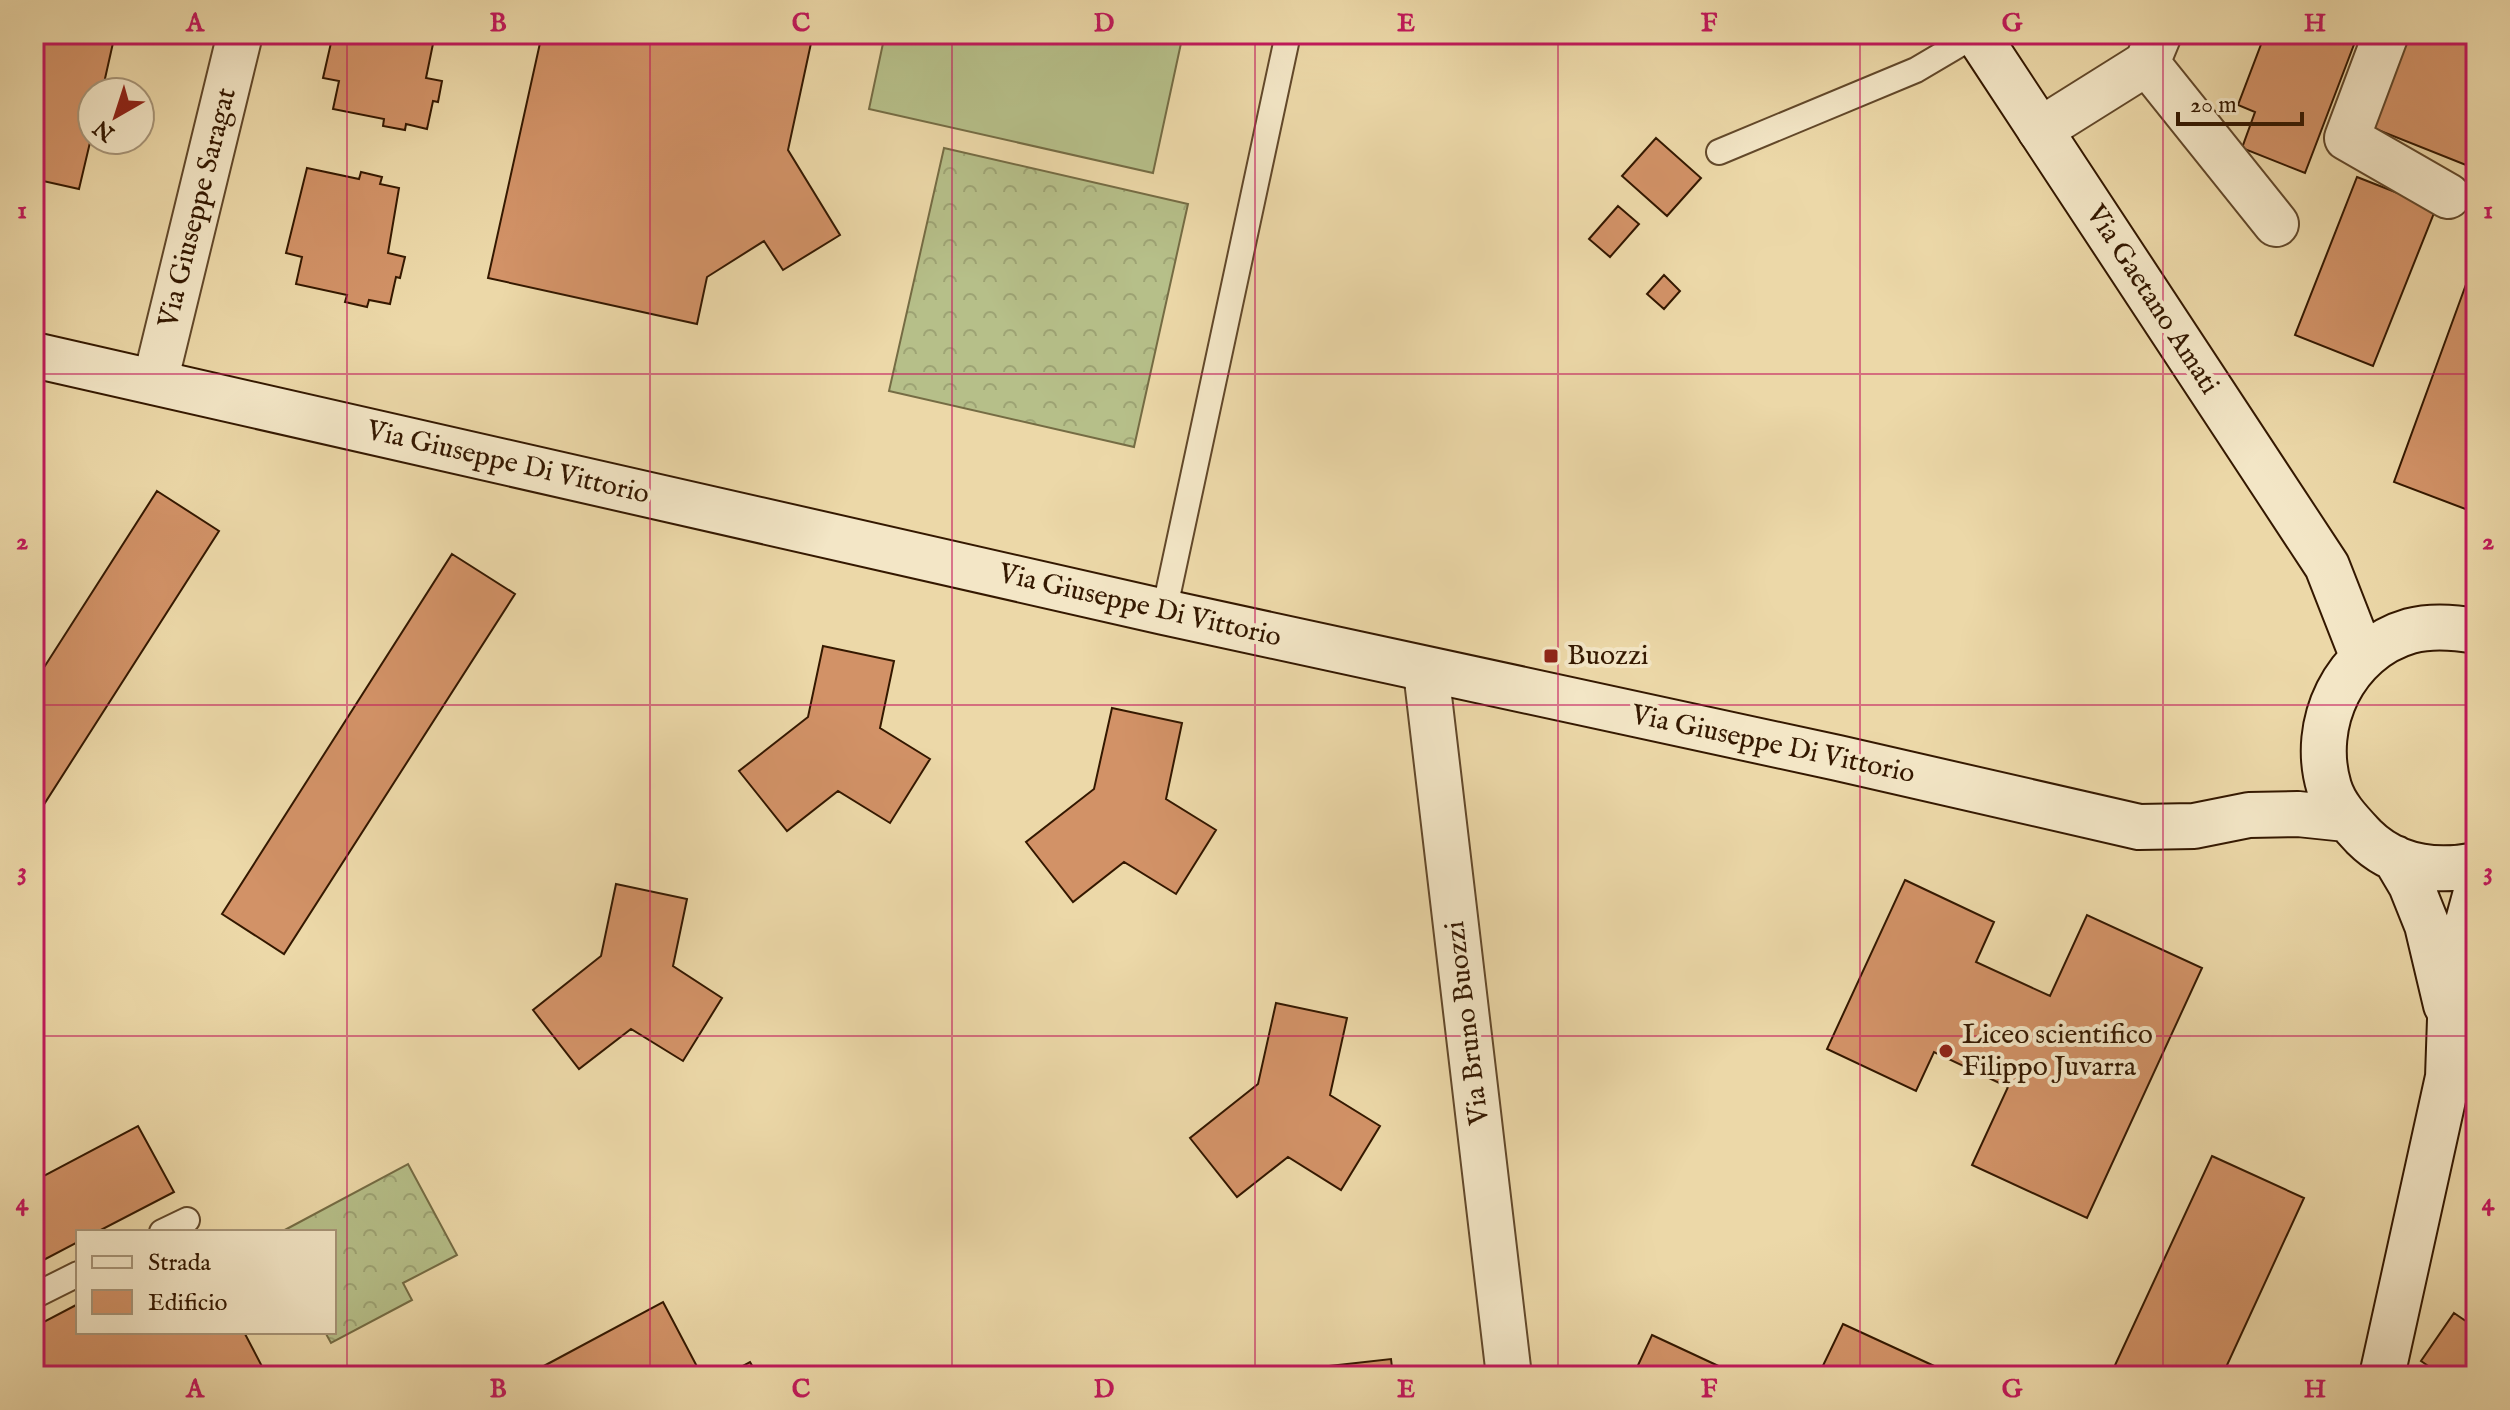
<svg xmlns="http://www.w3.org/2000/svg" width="2510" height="1410" viewBox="0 0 2510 1410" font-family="'IM FELL English',serif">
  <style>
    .forest { fill: url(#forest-crowns); stroke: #756c44; stroke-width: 2 }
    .garden { fill: #b6bf89; stroke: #756c44; stroke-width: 2 }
    .building { fill: #d29267; stroke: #341800; stroke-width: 2 }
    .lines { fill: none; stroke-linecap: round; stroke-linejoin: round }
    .lane-casing { stroke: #62482a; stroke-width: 28 }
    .street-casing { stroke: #62482a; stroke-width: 48 }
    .secondary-casing { stroke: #341800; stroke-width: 48 }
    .lane { stroke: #f3e6c6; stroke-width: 24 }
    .street { stroke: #f3e6c6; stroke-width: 44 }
    .secondary { stroke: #f3e6c6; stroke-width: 44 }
    .grid { fill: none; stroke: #c2185b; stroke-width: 2; stroke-opacity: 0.55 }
    .poi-dot { fill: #8f2418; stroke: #f3e6c6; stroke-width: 3 }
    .labels { text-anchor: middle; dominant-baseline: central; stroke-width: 8; stroke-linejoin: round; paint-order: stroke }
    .street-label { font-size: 28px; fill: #341800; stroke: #f3e6c6 }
    .poi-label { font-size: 28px; fill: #341800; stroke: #f3e6c6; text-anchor: start }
    .neatline { fill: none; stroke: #c2185b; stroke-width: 3 }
    .grid-label { font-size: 26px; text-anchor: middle; font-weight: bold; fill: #c2185b }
  </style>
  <defs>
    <pattern id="forest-crowns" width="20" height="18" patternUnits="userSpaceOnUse" patternTransform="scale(2)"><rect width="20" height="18" fill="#b6bf89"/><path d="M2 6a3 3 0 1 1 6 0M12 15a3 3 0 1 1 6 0" fill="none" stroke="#9da374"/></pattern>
  </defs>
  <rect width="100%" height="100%" fill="#ecd8a8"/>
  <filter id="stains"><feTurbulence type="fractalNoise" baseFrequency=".0025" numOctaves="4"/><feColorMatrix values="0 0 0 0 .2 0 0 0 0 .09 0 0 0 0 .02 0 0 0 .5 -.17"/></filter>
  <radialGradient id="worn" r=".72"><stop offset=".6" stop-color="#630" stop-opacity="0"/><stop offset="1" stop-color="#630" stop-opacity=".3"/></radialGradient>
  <path class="forest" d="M944,148L1188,204L1134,447L889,391Z
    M408,1164L457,1255L403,1283L412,1300L331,1343L325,1332H334V1232H281Z"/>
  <path class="garden" d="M885,34H1183L1153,173L869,109Z"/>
  <path class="building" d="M34,34H115L102,92H92V134L79,189L34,179Z
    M333,34H432L431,39H434L426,78L442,81L438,102L433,101L427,129L406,124L405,130L383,126L384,119L333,109L339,81L323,78Z
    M542,34H813L788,150L840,235L783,270L764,241L707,277L697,324L488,278Z
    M2265,34H2358L2305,173L2242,148L2255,112L2238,105Z
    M2409,34H2476V169L2373,128Z
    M1656,138L1701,178L1667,216L1622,176Z
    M307,168L359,179L361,172L382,177L380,184L399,188L388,253L405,257L400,278L396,277L390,304L369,300L367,307L345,302L347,295L296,284L302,257L286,253Z
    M2357,177L2436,208L2373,366L2295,335Z
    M1618,206L1639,224L1610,257L1589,239Z
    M2476,257V488L2468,510L2394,482Z
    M1664,275L1680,291L1664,309L1647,294Z
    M157,491L219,531L34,820V683Z
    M452,554L515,594L284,954L222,914Z
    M823,646L894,661L880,728L930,759L890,823L838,791L787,831L739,771L808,717Z
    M1112,708L1182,723L1166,799L1216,830L1176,894L1124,862L1073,902L1026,842L1094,789Z
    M1905,880L1994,922L1976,962L2050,996L2087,915L2202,968L2087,1218L1972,1165L2008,1087L1934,1052L1916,1091L1827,1049Z
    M616,884L687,899L673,966L722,998L683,1061L631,1029L579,1069L533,1010L601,956Z
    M1276,1003L1347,1018L1330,1095L1380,1126L1341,1190L1288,1157L1237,1197L1190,1138L1258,1084Z
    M138,1126L174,1192L97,1232H78V1242L34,1265V1181Z
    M2212,1156L2304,1198L2222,1376H2110Z
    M663,1302L702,1376H525L555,1360Z
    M78,1304V1332H244L267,1376H34V1327Z
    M2454,1313L2476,1328V1376H2443L2421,1361Z
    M1843,1324L1956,1376H1818Z
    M1652,1335L1740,1376H1633Z
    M1391,1359L1393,1376H1313L1312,1368Z
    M750,1362L758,1376H724Z"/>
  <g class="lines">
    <g class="lane-casing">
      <path id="lane" d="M1719,152L1916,70L1977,34
        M1164,612L1288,34
        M162,1232L187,1220
        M34,1296L78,1274"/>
    </g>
    <g class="street-casing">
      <path id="street" d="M2386,34L2347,138L2448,196
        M2147,63L2276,224
        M2040,130L2147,63L2159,34
        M155,382L240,34
        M1426,671L1509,1376"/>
    </g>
    <g class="secondary-casing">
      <path id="secondary" d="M1977,34L2327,566L2363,658
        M34,355L1164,612L1838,758L2139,827L2194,826L2249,815L2298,814L2346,819
        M2476,631C2454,627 2432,625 2410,631C2344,650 2310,724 2329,787C2335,807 2350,822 2364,837C2394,867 2435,873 2476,865
        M2395,858L2411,885L2427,925L2446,1005
        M2382,1376L2448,1077L2450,1019L2461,983L2463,940L2476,892"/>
    </g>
    <use href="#lane" class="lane"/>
    <use href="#street" class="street"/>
    <use href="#secondary" class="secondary"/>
  </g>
  <path class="grid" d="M347,34V1376M650,34V1376M952,34V1376M1255,34V1376M1558,34V1376M1860,34V1376M2163,34V1376M34,374H2476M34,705H2476M34,1036H2476"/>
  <g class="poi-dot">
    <rect x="1543" y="648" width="16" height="16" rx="4"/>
    <circle cx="1946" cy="1051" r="8"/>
  </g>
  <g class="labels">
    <g class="street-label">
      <text transform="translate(198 208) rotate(-76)">Via Giuseppe Saragat</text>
      <text transform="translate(2152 300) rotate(57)">Via Gaetano Amati</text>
      <text transform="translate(508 463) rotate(13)">Via Giuseppe Di Vittorio</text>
      <text transform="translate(1140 606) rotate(13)">Via Giuseppe Di Vittorio</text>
      <text transform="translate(1773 745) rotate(12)">Via Giuseppe Di Vittorio</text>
      <text transform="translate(1468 1023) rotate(-97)">Via Bruno Buozzi</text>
    </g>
    <g class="poi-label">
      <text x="1567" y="656">Buozzi</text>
      <text x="1962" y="1035">Liceo scientifico<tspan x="1962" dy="32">Filippo Juvarra</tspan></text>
    </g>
  </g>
  <rect width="2510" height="1410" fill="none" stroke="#ecd8a8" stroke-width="88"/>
  <rect x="76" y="1230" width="260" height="104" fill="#f3e6c6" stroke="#a79477" stroke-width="2"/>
  <rect x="92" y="1256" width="40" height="12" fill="#f3e6c6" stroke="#a79477" stroke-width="2"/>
  <text x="148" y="1270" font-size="24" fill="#341800">Strada</text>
  <rect x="92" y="1290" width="40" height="24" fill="#d29267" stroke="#a79477" stroke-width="2"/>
  <text x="148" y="1310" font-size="24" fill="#341800">Edificio</text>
  <g transform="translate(116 116) rotate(219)"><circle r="38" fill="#f3e6c6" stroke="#a79477" stroke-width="2"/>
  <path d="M0-6L14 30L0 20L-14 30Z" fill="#8f2418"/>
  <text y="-12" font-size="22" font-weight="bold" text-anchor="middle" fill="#341800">N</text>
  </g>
  <path d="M2178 112v12h124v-12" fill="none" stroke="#341800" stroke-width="4"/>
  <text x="2190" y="112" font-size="24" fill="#341800" stroke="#f3e6c6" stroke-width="6" paint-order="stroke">20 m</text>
  <rect x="44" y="44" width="2422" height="1322" class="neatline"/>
  <g class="grid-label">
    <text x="195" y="31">A</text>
    <text x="498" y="31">B</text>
    <text x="801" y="31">C</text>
    <text x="1104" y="31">D</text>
    <text x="1406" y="31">E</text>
    <text x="1709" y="31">F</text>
    <text x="2012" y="31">G</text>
    <text x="2315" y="31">H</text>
    <text x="22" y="218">1</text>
    <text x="2488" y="218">1</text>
    <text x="22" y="549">2</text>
    <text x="2488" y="549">2</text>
    <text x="22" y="879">3</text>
    <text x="2488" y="879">3</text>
    <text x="22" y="1210">4</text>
    <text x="2488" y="1210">4</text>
    <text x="195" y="1397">A</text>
    <text x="498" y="1397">B</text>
    <text x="801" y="1397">C</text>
    <text x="1104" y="1397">D</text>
    <text x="1406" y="1397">E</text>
    <text x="1709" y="1397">F</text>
    <text x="2012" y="1397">G</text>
    <text x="2315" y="1397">H</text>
  </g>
  <rect width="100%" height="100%" filter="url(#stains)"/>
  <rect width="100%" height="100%" fill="url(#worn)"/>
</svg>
